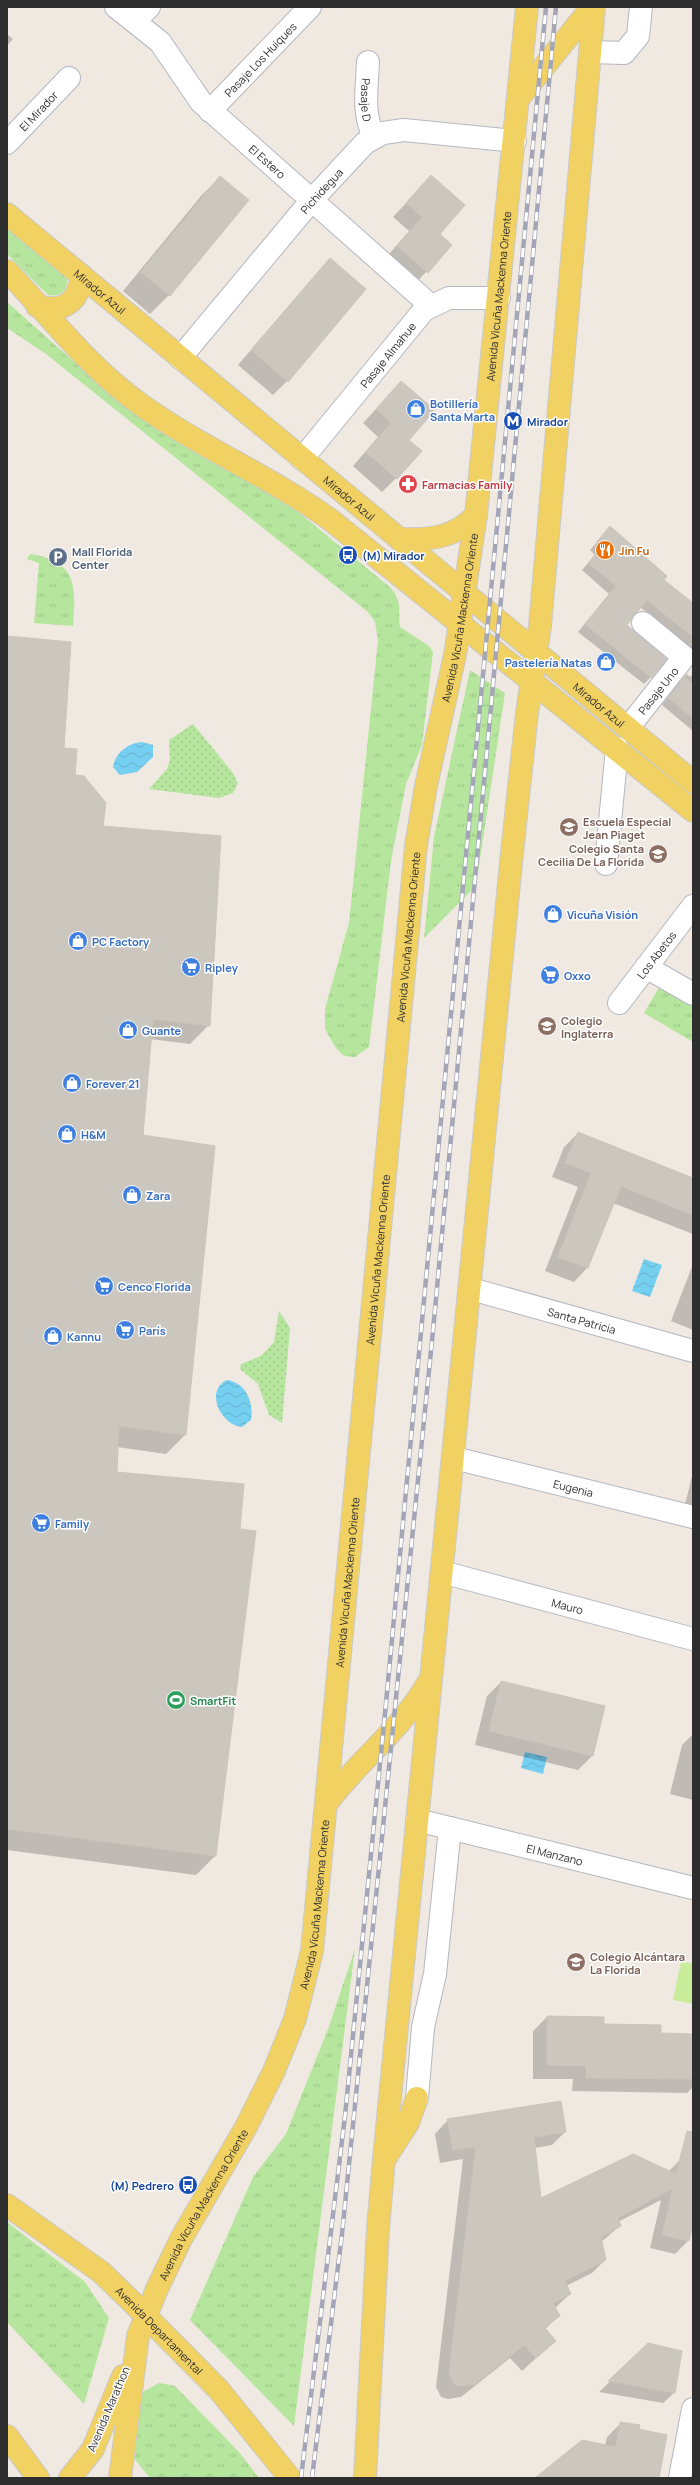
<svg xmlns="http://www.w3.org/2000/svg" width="700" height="2485" viewBox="0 0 700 2485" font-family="Manrope,sans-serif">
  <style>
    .grass { fill: url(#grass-tufts) }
    .garden { fill: url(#garden-dots) }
    .pitch { fill: #c9ec9a }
    .water { fill: url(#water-waves) }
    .shadow { fill: #0003 }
    .building { fill: #cbc7bf; stroke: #cbc5ba }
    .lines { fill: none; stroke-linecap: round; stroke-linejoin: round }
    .minor-casing { stroke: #b4b7c1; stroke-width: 24 }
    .major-casing { stroke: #c9c9c9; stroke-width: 24 }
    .minor { stroke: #fff; stroke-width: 22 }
    .major { stroke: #f2d163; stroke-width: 22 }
    .rail-casing { stroke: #a3a6b8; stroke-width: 4.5 }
    .rail { stroke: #fff; stroke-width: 3; stroke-dasharray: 9; stroke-linecap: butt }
    .labels { text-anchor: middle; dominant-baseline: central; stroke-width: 3; stroke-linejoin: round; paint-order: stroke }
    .street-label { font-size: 11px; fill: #2e2e2e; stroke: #fff }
    .shop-label { font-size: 11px; font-weight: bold; fill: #366cbe; stroke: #fff; text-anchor: start }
    .transit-label { font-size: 11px; font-weight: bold; fill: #164399; stroke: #fff; text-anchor: start }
    .health-label { font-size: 11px; font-weight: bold; fill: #be3a42; stroke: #fff; text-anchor: start }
    .food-label { font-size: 11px; font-weight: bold; fill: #c56008; stroke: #fff; text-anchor: start }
    .service-label { font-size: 11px; font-weight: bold; fill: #4e5e75; stroke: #fff; text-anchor: start }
    .education-label { font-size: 11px; font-weight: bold; fill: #785e54; stroke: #fff; text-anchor: start }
    .leisure-label { font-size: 11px; font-weight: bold; fill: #27864d; stroke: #fff; text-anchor: start }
  </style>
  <defs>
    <pattern id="grass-tufts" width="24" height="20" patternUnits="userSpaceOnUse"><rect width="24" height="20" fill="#b6e59e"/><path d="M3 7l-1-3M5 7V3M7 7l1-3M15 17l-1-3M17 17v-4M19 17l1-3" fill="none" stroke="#9dc588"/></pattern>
    <pattern id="garden-dots" width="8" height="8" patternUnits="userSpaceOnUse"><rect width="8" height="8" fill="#b6e59e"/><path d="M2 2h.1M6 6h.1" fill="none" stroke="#9dc588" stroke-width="1.8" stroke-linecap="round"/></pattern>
    <pattern id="water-waves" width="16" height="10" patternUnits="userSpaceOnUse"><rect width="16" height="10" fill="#75cff0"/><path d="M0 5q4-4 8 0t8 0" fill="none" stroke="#66b2ce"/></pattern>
  </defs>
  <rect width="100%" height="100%" fill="#efe9e1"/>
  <path class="grass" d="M7,226L64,273C72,285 63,298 48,295L7,254Z
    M7,302L100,385L297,511L391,588C404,605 397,610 400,627L429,646L433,652L422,745L406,784L391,861L369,1047L355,1057L344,1056L336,1048L325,1029V1009L349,923L378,640L375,622L368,612L46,354L7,328Z
    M30,554C77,561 76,586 73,626L34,623L39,563L27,559Z
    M470,670L505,693L476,886L424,938L434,837Z
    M661,984L693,1003V1042L644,1013Z
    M355,1949L294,2426L190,2320L253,2177L286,2134L328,2029Z
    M7,2222L85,2282L109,2318L84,2404L7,2322Z
    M159,2383L175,2386L239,2452L259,2478H150L132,2456L139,2394Z"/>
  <path class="garden" d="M193,724L233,773L238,783L233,793L219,798L149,789L167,769L170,760L169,740Z
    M279,1311L290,1328L282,1423L269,1415L258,1384L240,1369L241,1364L261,1356L274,1342Z"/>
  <path class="pitch" d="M681,1961L693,1964V2004L673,2000Z"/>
  <path class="water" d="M142,742L153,745V757L137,772L120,775L113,767C115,753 128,743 142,742Z
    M644,1259L662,1265L650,1297L632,1291Z
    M227,1380C246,1383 254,1402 251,1420L242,1427C221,1425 204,1391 227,1380Z
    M525,1752L547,1757L543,1774L521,1768Z"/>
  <path class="shadow" d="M7,34L13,39L7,46Z
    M431,176L439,234L451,245L413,286L384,260L409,231L393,217Z
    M220,177L169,295L150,314L123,291L201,196Z
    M330,259L287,381L273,395L238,365Z
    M401,382L408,440L396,478L382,492L353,466L378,437L363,423Z
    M603,535L693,605V650L640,607L626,625L651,677L644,684L578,632L609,594L582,570L595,555L590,550Z
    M7,637L74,776L209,1025L190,1044L150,1039L142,1136L185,1435L166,1454L117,1447L116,1473L215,1856L196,1875L7,1850Z
    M693,673V731L662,705L680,681L687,674L690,677Z
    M578,1133L693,1179V1234L613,1203L587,1268L574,1282L545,1271L578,1187L552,1177L564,1147Z
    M693,1264V1330L671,1321Z
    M693,1472V1515L683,1513Z
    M501,1682L603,1707L592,1756L578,1770L475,1745L487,1696Z
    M693,1734V1800L670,1794L682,1745Z
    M547,2017L660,2034L693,2035V2087L687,2093L572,2091L573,2079H533V2031Z
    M448,2120L565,2132L552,2145L534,2148L540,2200L668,2172L680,2160L693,2163V2221L688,2241L675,2254L650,2248L661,2200L618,2222L620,2226L601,2242L605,2260L592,2273L566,2286L570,2294L555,2308L559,2316L545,2329L555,2341L522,2371L510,2358L461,2397L448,2399L441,2397L436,2387L463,2159L440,2163L435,2134Z
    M649,2344L674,2393L663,2403L599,2392Z
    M621,2423L638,2430L658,2478H539L605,2446L607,2437Z"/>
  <path class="building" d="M431,175L465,205L440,234L452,245L428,273L397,246L422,217L406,203Z
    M220,176L249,200L170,296L141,272Z
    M330,258L366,289L288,382L251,350Z
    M401,381L435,410L409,440L422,451L397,479L366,452L391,423L376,409Z
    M610,526L667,576L664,580L693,603V637L647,600L627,625L667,659L651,678L585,624L616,586L588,563L602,547L596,543Z
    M7,636L71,642L64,748L77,749L75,775L84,776L106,803L103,826L221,836L210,1026L153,1019L143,1135L215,1146L186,1435L119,1426L117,1472L244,1484L240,1529L256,1531L216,1856L7,1829Z
    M684,677L693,684V718L668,698Z
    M578,1132L693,1178V1215L621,1186L588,1268L558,1257L591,1173L565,1163Z
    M501,1681L605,1706L593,1756L489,1731Z
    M547,2016L604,2017V2024L661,2025V2033L693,2034V2079L586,2078V2066L547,2065Z
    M561,2101L566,2132L534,2137L541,2198L633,2154L676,2174L687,2131L693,2132V2225L689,2241L662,2235L673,2188L618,2218L621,2226L601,2237L606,2260L565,2281L571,2294L553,2303L560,2316L544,2327L556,2341L536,2358L524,2345L475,2384L462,2386L454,2384L449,2373L476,2147L453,2150L447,2119Z
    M648,2343L682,2351L675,2393L608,2381Z
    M620,2422L640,2425L639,2429L667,2435L659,2478H535L582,2440L616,2447Z"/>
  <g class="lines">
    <g class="minor-casing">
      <g id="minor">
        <path id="s1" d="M116,7L160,42L201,102L430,305"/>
        <path d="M135,21L149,7"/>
        <path d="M590,52L624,53L638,36L641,7"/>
        <path id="s2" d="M368,62C367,88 362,113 374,137"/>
        <path id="s3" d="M210,111L310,7"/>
        <path id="s4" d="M7,143L69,78"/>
        <path id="s5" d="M180,358L311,201L365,143L383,133L404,130L515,141"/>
        <path id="s6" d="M302,459L424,310L449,298H499"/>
        <path id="s7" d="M628,728L684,657L643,623"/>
        <path d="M606,864L617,748"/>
        <path d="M646,967L693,994"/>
        <path id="s8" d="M619,1003L693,906"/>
        <path id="s9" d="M471,1289L693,1351"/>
        <path id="s10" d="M454,1458L693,1517"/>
        <path id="s11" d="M442,1572L693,1639"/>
        <path id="s12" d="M417,1820L693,1888"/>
        <path d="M417,2098L423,2027L435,1974L450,1828"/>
        <path d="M680,2478L693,2409"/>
      </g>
    </g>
    <g class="major-casing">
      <g id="major">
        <path d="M518,99L592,7"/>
        <path id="s13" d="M7,214L693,782"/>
        <path d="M7,271C51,317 88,367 140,404C201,448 272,477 332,521L693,811"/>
        <path d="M37,306C62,313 80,303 81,275"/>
        <path d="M400,539C430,540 455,538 476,515"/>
        <path d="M327,1803C359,1760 400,1731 428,1683"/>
        <path d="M386,2157L408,2123L417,2098"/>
        <path id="s14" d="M7,2205L101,2272L128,2298L219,2390L290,2478"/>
        <path d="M7,2436L38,2478"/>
        <path d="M70,2478L93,2449L123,2376"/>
        <path id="s15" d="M120,2478L138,2336L157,2289L181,2239L246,2127L274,2071L295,2019L312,1951L416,846L426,786L455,655L476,515L527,7"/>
        <path d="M365,2478L378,2229L384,2159L512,853L527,713L540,626L594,7"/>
      </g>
    </g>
    <use href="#minor" class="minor"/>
    <use href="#major" class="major"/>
    <g class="rail-casing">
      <path id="rail" d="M301,2478L345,2116L386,1703L546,7
        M312,2478L342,2234L433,1331L556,7"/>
    </g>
    <use href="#rail" class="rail"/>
  </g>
  <defs>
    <g id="shop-disc" transform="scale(1)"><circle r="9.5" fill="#3f7fe0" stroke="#fff"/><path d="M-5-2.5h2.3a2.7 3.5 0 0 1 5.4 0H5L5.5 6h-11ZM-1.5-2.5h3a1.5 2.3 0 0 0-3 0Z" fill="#fff"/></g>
    <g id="metro-disc" transform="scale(1)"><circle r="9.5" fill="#1a4fb4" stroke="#fff"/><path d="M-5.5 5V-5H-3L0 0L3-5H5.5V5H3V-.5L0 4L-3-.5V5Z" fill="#fff"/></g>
    <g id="pharmacy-disc" transform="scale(1)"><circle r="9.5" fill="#e0444e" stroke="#fff"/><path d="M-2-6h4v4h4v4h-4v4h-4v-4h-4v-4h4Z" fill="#fff"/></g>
    <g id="restaurant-disc" transform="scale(1)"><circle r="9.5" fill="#e8710a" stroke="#fff"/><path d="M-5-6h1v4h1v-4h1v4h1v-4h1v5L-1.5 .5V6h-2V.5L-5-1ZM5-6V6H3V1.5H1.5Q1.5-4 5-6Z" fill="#fff"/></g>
    <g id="bus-disc" transform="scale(1)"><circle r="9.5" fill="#1a4fb4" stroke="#fff"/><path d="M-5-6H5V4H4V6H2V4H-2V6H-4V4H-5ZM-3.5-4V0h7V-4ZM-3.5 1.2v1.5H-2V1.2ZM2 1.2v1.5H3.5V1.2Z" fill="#fff"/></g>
    <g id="parking-disc" transform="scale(1)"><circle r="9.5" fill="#5c6f8a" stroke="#fff"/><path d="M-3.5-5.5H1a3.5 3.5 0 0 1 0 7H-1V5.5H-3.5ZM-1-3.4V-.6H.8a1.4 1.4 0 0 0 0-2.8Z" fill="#fff"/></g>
    <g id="school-disc" transform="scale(1)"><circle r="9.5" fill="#8d6e63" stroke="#fff"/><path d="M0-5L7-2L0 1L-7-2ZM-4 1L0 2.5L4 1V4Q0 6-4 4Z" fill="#fff"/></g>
    <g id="supermarket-disc" transform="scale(1)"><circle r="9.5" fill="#3f7fe0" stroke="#fff"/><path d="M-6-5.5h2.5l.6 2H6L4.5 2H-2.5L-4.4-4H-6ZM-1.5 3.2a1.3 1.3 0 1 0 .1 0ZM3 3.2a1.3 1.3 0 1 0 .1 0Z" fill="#fff"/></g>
    <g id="stadium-disc" transform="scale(1)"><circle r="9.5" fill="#2e9e5b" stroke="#fff"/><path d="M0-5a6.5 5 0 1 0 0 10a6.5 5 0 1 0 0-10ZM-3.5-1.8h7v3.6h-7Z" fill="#fff"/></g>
  </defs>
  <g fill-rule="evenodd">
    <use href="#shop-disc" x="416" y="409"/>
    <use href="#metro-disc" x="513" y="421"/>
    <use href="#pharmacy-disc" x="408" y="484"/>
    <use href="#restaurant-disc" x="605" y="550"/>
    <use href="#bus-disc" x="348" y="555"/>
    <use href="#parking-disc" x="58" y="557"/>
    <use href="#shop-disc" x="606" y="662"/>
    <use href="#school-disc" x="569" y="827"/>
    <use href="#school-disc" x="658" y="854"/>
    <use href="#shop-disc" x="553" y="914"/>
    <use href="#shop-disc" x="78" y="941"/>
    <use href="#supermarket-disc" x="191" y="967"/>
    <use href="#supermarket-disc" x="550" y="975"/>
    <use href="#school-disc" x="547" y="1026"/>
    <use href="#shop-disc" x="128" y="1030"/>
    <use href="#shop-disc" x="72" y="1083"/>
    <use href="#shop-disc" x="67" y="1134"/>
    <use href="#shop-disc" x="132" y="1195"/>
    <use href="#supermarket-disc" x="104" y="1286"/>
    <use href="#supermarket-disc" x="125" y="1330"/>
    <use href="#shop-disc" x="53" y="1336"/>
    <use href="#supermarket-disc" x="41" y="1523"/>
    <use href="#stadium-disc" x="176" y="1700"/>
    <use href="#school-disc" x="576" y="1962"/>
    <use href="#bus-disc" x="188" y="2185"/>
  </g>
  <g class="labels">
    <g class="street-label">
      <text stroke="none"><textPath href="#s3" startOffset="72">Pasaje Los Huiques</textPath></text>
      <text stroke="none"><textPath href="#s2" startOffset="38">Pasaje D</textPath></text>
      <text stroke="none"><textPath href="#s4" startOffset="45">El Mirador</textPath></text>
      <text stroke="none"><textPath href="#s1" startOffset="218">El Estero</textPath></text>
      <text stroke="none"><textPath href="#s5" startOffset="219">Pichidegua</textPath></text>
      <text stroke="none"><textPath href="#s13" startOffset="121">Mirador Azul</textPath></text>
      <text stroke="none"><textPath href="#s15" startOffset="2234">Avenida Vicuña Mackenna Oriente</textPath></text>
      <text stroke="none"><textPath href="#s6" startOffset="135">Pasaje Almahue</textPath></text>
      <text stroke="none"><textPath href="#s13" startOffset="445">Mirador Azul</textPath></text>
      <text stroke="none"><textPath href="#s15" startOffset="1910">Avenida Vicuña Mackenna Oriente</textPath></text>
      <text stroke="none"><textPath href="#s7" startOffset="48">Pasaje Uno</textPath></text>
      <text stroke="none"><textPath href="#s13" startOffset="769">Mirador Azul</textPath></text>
      <text stroke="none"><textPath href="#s15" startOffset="1586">Avenida Vicuña Mackenna Oriente</textPath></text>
      <text stroke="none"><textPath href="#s8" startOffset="61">Los Abetos</textPath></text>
      <text stroke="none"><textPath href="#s15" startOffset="1262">Avenida Vicuña Mackenna Oriente</textPath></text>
      <text stroke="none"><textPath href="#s9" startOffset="115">Santa Patricia</textPath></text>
      <text stroke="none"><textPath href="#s10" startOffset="123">Eugenia</textPath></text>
      <text stroke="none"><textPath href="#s15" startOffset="938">Avenida Vicuña Mackenna Oriente</textPath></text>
      <text stroke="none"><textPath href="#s11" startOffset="130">Mauro</textPath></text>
      <text stroke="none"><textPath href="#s12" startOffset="142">El Manzano</textPath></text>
      <text stroke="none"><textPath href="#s15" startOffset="614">Avenida Vicuña Mackenna Oriente</textPath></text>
      <text stroke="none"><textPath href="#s15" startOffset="290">Avenida Vicuña Mackenna Oriente</textPath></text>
      <text stroke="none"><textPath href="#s14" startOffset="198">Avenida Departamental</textPath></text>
      <text transform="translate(108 2409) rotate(-67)">Avenida Marathon</text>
    </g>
    <g class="shop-label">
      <text x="430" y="403">Botillería<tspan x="430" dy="13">Santa Marta</tspan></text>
      <text x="592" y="662" text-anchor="end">Pastelería Natas</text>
      <text x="567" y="914">Vicuña Visión</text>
      <text x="92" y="941">PC Factory</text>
      <text x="205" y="967">Ripley</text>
      <text x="564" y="975">Oxxo</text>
      <text x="142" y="1030">Guante</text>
      <text x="86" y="1083">Forever 21</text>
      <text x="81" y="1134">H&amp;M</text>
      <text x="146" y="1195">Zara</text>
      <text x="118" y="1286">Cenco Florida</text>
      <text x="139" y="1330">París</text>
      <text x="67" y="1336">Kannu</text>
      <text x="55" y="1523">Family</text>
    </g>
    <g class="transit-label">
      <text x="527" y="421">Mirador</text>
      <text x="362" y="555">(M) Mirador</text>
      <text x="174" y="2185" text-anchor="end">(M) Pedrero</text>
    </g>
    <g class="health-label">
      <text x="422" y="484">Farmacias Family</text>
    </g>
    <g class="food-label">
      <text x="619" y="550">Jin Fu</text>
    </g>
    <g class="service-label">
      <text x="72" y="551">Mall Florida<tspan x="72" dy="13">Center</tspan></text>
    </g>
    <g class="education-label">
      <text x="583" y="821">Escuela Especial<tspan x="583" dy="13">Jean Piaget</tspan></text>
      <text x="644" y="848" text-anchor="end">Colegio Santa<tspan x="644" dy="13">Cecilia De La Florida</tspan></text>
      <text x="561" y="1020">Colegio<tspan x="561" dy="13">Inglaterra</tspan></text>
      <text x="590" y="1956">Colegio Alcántara<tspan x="590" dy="13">La Florida</tspan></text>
    </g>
    <g class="leisure-label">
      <text x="190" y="1700">SmartFit</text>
    </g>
  </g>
  <rect width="700" height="2485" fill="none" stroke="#2e2e2e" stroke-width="16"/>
</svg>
